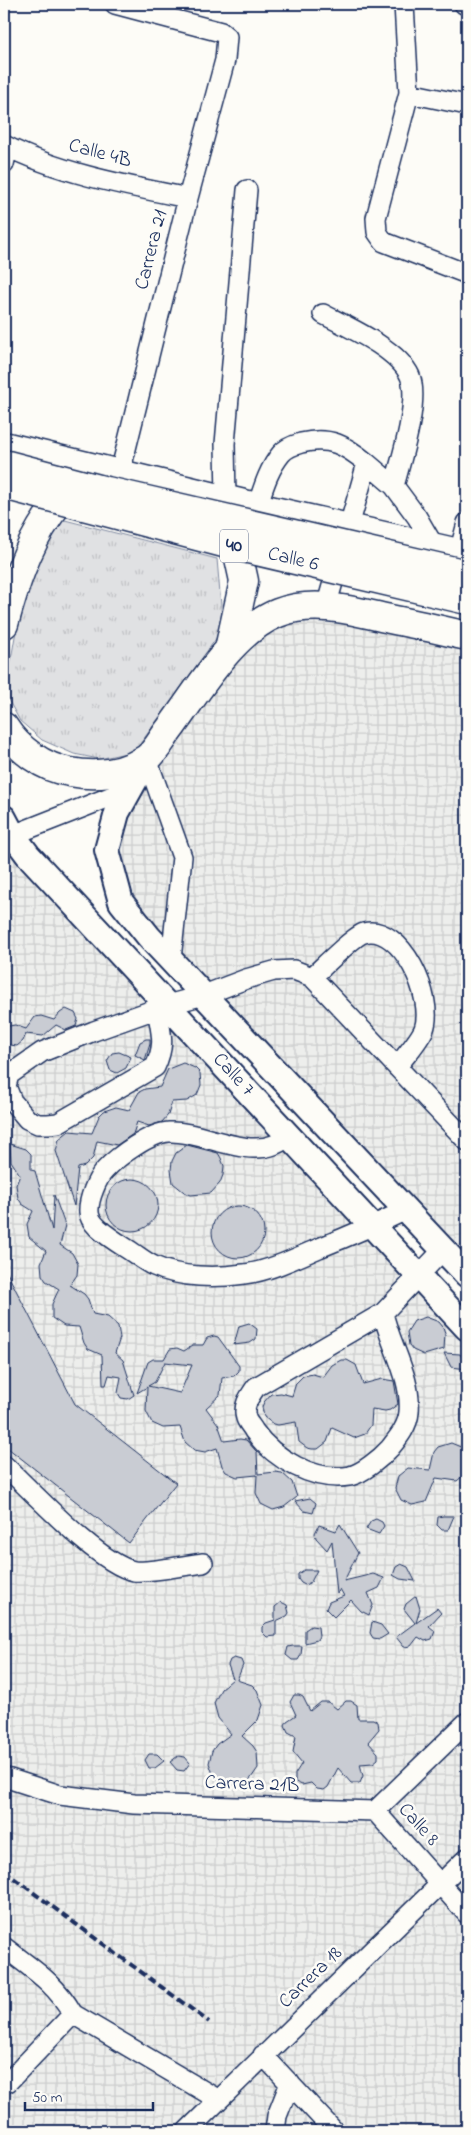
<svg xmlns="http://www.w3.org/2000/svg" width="471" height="2135" viewBox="0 0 471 2135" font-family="'Indie Flower',sans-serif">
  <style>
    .industrial { fill: url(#industrial-grid) }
    .grass { fill: url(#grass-tufts); stroke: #7e88a0 }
    .building { fill: #c9ccd3; stroke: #1b2f5e; fill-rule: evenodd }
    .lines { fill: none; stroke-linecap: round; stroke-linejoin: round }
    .minor-casing { stroke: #1b2f5e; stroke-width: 22 }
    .major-casing { stroke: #1b2f5e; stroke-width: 28 }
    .highway-casing { stroke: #1b2f5e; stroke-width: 31 }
    .minor { stroke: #fdfcf7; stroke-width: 19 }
    .major { stroke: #fdfcf7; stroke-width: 24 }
    .highway { stroke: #fdfcf7; stroke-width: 28 }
    .rail { stroke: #1b2f5e; stroke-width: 4; stroke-dasharray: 8 4; stroke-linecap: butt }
    .highway-bridge-casing { stroke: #1b2f5e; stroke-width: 31; stroke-linecap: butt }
    .highway-bridge { stroke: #fdfcf7; stroke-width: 28 }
    .labels { text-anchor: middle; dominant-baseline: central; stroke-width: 5; stroke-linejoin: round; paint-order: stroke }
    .shield { fill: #fdfcf7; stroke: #5f6c8c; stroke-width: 1 }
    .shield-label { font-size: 19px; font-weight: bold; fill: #1b2f5e }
    .street-label { font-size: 20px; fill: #1b2f5e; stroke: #fdfcf7 }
  </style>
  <defs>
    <pattern id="industrial-grid" width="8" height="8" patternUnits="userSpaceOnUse" patternTransform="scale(1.25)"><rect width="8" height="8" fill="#edeeec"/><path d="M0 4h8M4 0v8" fill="none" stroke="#cbcccd"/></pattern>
    <pattern id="grass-tufts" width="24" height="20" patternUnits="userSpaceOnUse" patternTransform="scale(1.25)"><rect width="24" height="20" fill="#e0e1e3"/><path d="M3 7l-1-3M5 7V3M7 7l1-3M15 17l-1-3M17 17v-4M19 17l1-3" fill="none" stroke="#c0c1c5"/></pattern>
  </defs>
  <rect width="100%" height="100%" fill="#fdfcf7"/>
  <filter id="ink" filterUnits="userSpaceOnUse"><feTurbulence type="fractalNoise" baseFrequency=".02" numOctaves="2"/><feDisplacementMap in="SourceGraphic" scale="10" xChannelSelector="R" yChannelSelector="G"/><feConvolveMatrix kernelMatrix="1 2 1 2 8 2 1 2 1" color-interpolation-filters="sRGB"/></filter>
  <g filter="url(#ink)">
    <path class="industrial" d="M279,613L467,636V1275L121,902L117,813L147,759Z
      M4,818L467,1328V2131H4Z"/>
    <path class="grass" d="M61,519L217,559L223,629L135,751L99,759L74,754L42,740L20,721L5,694L21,602L35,555Z"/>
    <path class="building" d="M66,1009L75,1013L78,1019L76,1026L66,1030L56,1025L43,1036L26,1034L23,1041L17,1046L10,1045L4,1040V1031L9,1026L15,1025L26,1029L35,1017L41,1016L54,1020L60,1013Z
      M146,1039H150V1044L145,1060L135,1055L140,1042Z
      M119,1052L131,1057L126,1068L117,1073L110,1070L107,1061L112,1053Z
      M183,1063L195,1068L200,1073L201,1085L197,1095L187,1101L172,1102L168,1115L162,1122L149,1126L137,1122L133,1134L117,1145L97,1141L93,1158L85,1166L78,1168L74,1206L56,1151L59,1139L69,1131L92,1133L99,1116L104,1111L116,1107L129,1110L139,1092L145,1089L160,1087L168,1069Z
      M10,1144L26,1149L31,1154V1170L35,1171L52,1230L54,1195L65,1225L60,1245L72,1253L78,1264L77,1275L70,1285L84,1294L88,1299L93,1314L108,1317L118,1326L120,1338L115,1353L123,1360L134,1395L128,1399L121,1398L118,1393L121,1377L109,1375L106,1385H103L102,1355L88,1349L84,1343L79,1327L64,1326L52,1318V1304L59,1289L46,1281L42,1275L41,1263L46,1251L29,1237L27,1224L33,1211L22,1204L18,1198L16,1185L20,1175L11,1161Z
      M187,1145L218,1153L221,1158L224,1166L223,1175L220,1183L211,1193L191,1195L184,1192L173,1183L171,1170L172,1161L176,1153Z
      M106 1205a26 26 0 1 1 52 0a26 26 0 1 1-52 0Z
      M212 1232a26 26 0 1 1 52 0a26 26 0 1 1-52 0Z
      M4,1267L75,1404L176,1483L129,1543L4,1445Z
      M426,1317L439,1322L443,1327L445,1333L444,1349L424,1355L413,1350L409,1345L407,1332L414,1321Z
      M249,1323L257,1329L256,1339L250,1343L234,1345L239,1326Z
      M214,1336L218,1337L239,1366V1371L234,1376L222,1378L220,1395L206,1408L218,1424L224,1441L240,1439L246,1440L257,1452L258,1474L275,1472L282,1473L292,1482L297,1497L284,1507L273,1510L261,1504L256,1493L257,1475L237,1477L226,1472L222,1466L217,1448L205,1452L194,1450L185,1442L180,1427L163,1428L152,1423L146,1411L147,1387L137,1393L148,1362L153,1359H164L170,1349L177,1348L184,1351L193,1345H203L207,1338ZM165,1362L192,1365L180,1393L148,1386L155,1382Z
      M444,1353L460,1354L467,1365V1369L451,1367Z
      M341,1360H347L356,1365L363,1384L382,1379L394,1381L398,1404L390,1410L385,1411L372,1409L371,1425L365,1434L354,1438L332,1428L327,1442L318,1449H312L307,1448L299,1442L296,1422L278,1425L273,1424L264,1417L262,1407L264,1402L271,1394L281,1393L292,1396L296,1383L303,1376L313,1374L323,1377L332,1365Z
      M451,1443L463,1448L467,1454V1470L464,1475L457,1481L436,1478L426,1502L412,1505L401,1500L395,1488L398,1476L408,1468L430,1470L434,1452L438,1447Z
      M310,1498L316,1503L313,1513L304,1511L295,1501Z
      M443,1516H454L448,1530H442L437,1525L438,1517Z
      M376,1519L382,1522L384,1526L379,1534L366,1529L371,1521Z
      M340,1524L358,1553L344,1581L373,1574L384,1578L379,1588L368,1593L373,1605L369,1615L361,1611L351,1600L334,1617L326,1609L329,1602L344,1596L340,1589L337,1594L332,1541L327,1550L316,1538L315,1533L319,1525L336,1531Z
      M401,1564L408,1567L415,1581L400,1579L393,1575L396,1567Z
      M304,1570H317L311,1582L305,1585L301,1583L298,1579V1574Z
      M416,1596L420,1609L416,1623L437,1608L441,1613L429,1626L435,1631L432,1639L425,1641L418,1637L411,1646L404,1647L396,1637L415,1623L404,1609L406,1604Z
      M281,1602L287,1605L289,1613L287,1616L276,1621V1636L267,1637L262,1632V1627L266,1623L275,1620V1607Z
      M372,1622L381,1625L388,1634L380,1639L373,1638L370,1633Z
      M311,1626L318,1627L319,1636L317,1640L305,1643V1630Z
      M293,1646H302L301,1655L298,1660H292L286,1655L288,1647Z
      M234,1658L241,1660L243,1665L237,1680L252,1685L257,1690L263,1705L258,1720L242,1736L253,1746L257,1752L258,1768L249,1781L234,1786L219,1780L213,1774L209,1763L212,1751L217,1744L231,1734L218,1718L214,1703L221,1689L233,1679L228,1665L230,1660Z
      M294,1695H299L303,1697L310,1711L321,1702H328L337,1709L346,1701H351L357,1705L358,1719H373L378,1722L379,1729L368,1742L378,1753V1759L373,1763L360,1764L363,1776L360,1783H351L338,1768L328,1787L324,1790L317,1789L311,1783L302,1785L295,1782V1774L302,1763L293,1752L296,1736L288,1732L285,1725L287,1721L296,1715L290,1702Z
      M149,1754H157L164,1761L155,1768H149L145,1760Z
      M178,1756L185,1757L190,1763L184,1771L177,1770L170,1762Z"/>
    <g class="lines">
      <g class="minor-casing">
        <path id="minor" d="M115,4L221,32L227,37L225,60L188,198L120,473
          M404,4L409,93L376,218L377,232L384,242L467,274
          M464,4H467
          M409,93L467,105
          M4,145C58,173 128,186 188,198
          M4,164L8,147
          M323,314C348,327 398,349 410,376C420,401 401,460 394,486
          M367,463L394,486L417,517L435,548
          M226,500L225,444L247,190
          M257,507C263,489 268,470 281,454C285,449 294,445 301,443C330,436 345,445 367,463L326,607
          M459,553L467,523
          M147,759L182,857L171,959
          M13,835L130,789
          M312,977C321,969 355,935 364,933C402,923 435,999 424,1029C419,1041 404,1057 397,1067
          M157,1009C161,1034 166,1043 155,1067L58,1123L48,1124H38L27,1119L12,1101L6,1086L9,1075L42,1052L94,1031L167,1005L204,995L246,979L274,971L294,970L312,977L467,1141
          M289,1135C257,1167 206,1130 169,1132C150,1133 118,1156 105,1170C97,1178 88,1200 89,1212C89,1218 94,1224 98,1228C108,1237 118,1243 129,1250C137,1255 145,1262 154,1266C180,1278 217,1278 244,1274C267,1272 298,1257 319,1248C349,1236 377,1224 406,1210
          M383,1313C390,1345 412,1378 409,1412C408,1426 398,1438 390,1448C381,1458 363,1473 350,1476C314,1482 274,1459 254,1431C252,1427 247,1422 246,1418C242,1406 250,1396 256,1387L383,1313L443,1250
          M4,1465C32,1491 99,1564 134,1571C147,1573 187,1565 203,1563
          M4,1777L60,1795L134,1804L375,1811L467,1722
          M375,1811L467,1914
          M4,1947C32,1969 55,1982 73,2014L219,2100
          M263,2055L334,2131
          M4,2084L8,2082L73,2014
          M187,2131L467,1858
          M275,2131L277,2116L290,2083"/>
      </g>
      <g class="major-casing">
        <path id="major" d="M147,759L117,813L107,850L121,902L149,937L467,1275
          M4,818L13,835L28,855L467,1328"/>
      </g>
      <g class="highway-casing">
        <path id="highway" d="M4,446L257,507L467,555
          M4,624C14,587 26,549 48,517C55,505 68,496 77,486
          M229,649L244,581L232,526
          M4,727C18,749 43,768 70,772C96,777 123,774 146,759C155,753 162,739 169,730C198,691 232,631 278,613C315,599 354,611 390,619C416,624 441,630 467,636"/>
      </g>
      <use href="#minor" class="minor"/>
      <use href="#major" class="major"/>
      <use href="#highway" class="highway"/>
      <path class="rail" d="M4,1871L209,2022"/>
      <g class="highway-bridge-casing">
        <path id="highway-bridge" d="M4,464L107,491L467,574
          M4,485L231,545L467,600"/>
      </g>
      <use href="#highway-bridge" class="highway-bridge"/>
    </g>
  </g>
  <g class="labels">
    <rect class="shield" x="220" y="529.5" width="28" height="33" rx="4"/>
    <g class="shield-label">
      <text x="234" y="546">40</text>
    </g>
    <g class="street-label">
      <text transform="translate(100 154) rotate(15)">Calle 4B</text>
      <text transform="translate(152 250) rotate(-76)">Carrera 21</text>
      <text transform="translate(293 560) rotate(13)">Calle 6</text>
      <text transform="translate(233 1075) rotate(47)">Calle 7</text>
      <text transform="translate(252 1785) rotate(2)">Carrera 21B</text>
      <text transform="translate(418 1825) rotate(48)">Calle 8</text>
      <text transform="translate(311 1978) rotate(-44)">Carrera 18</text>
    </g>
  </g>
  <rect width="471" height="2135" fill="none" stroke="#fdfcf7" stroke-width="20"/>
  <rect x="10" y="10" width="451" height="2115" fill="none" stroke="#1b2f5e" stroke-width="2" filter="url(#ink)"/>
  <path d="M25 2102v8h128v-8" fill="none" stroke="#1b2f5e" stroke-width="2.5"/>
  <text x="32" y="2102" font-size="15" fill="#1b2f5e" stroke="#fdfcf7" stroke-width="4" paint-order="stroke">50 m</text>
</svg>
